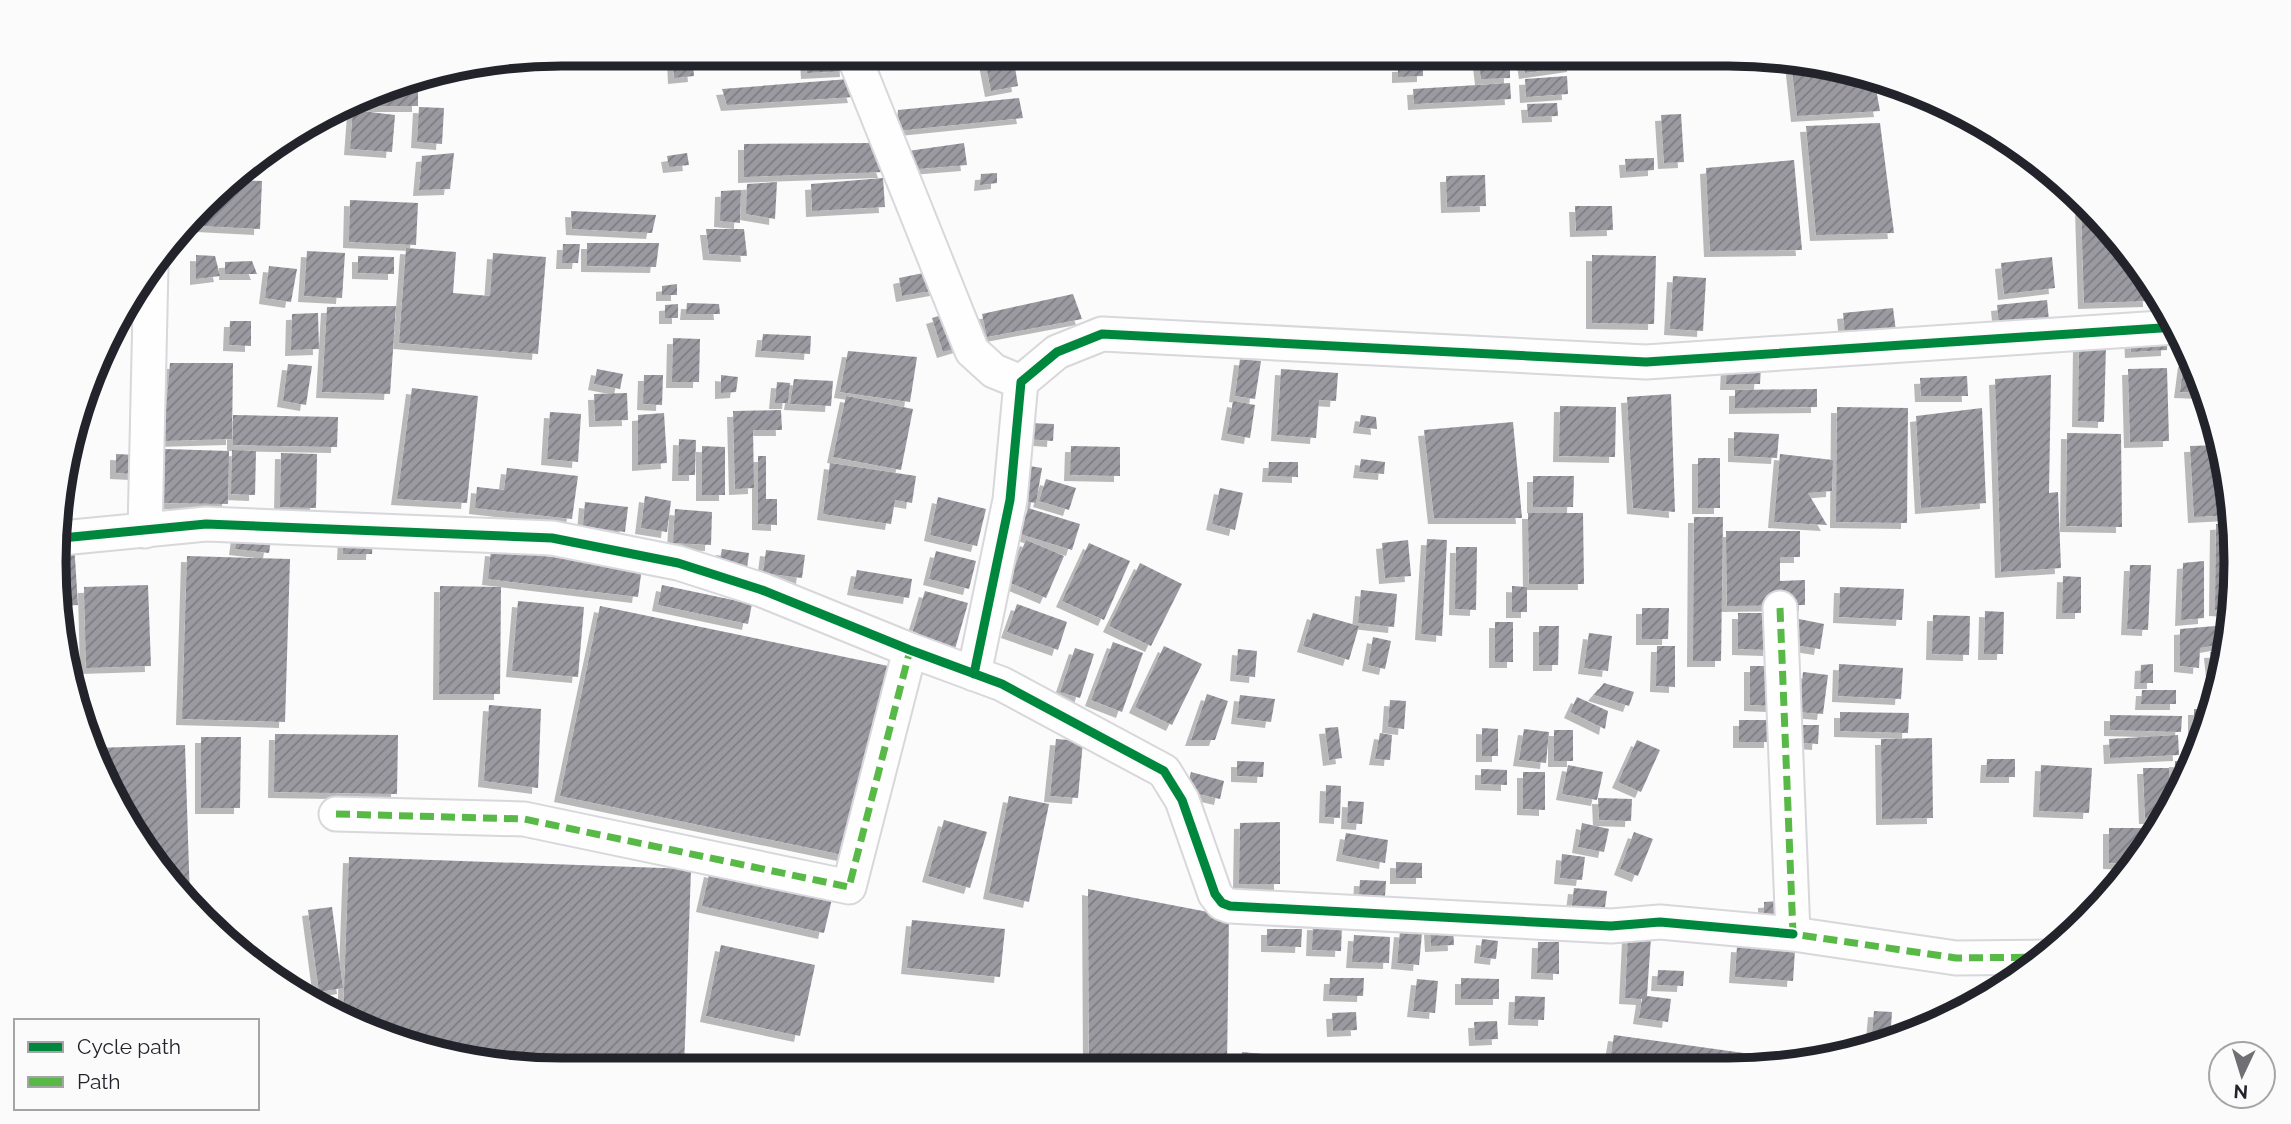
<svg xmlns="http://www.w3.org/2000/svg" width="2291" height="1124" viewBox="0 0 2291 1124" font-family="Raleway,sans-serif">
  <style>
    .building { fill: url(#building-hatch); filter: url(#shadow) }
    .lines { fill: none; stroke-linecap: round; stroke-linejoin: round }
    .minor-casing { stroke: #d7d7dc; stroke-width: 37 }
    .minor { stroke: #fefefe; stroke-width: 33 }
    .quiet { stroke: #58b947; stroke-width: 7; stroke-dasharray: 14 7; stroke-linecap: butt }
    .cycleway-casing { stroke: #fbfbfb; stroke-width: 13 }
    .cycleway { stroke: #00873e; stroke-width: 9 }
    .rim { fill: none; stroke: #23232c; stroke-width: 9 }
  </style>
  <defs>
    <pattern id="building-hatch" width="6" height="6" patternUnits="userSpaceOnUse" patternTransform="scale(1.75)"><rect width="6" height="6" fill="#9b9aa1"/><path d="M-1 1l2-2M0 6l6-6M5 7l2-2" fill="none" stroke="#7e7d83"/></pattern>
    <filter id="shadow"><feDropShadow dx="-6" dy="6" stdDeviation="0" flood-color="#0004"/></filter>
  </defs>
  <rect width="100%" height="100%" fill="#fbfbfb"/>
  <path class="building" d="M845,54L846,71L807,73L806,55Z
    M1387,54H1411V62L1387,63Z
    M1522,54H1572L1573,66L1525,73Z
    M692,55L694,76L674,78L673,56Z
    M1013,55L1018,86L991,91L985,60Z
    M1791,60L1828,64L1874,78L1880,111L1797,116Z
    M1510,61V78L1481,79L1479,62Z
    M1423,65V76L1398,77V66Z
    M1567,76L1568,94L1526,97L1525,79Z
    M418,78V106H352L398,81Z
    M849,79L854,97L727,105L722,89Z
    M1510,83L1511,99L1414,104L1413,89Z
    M1019,98L1023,118L896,131L898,110Z
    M1557,103L1558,116L1528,117L1527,104Z
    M419,107L444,108L442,144L417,142Z
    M353,110L395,115L392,152L350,149Z
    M1681,114L1684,162L1664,163L1661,115Z
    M1880,123L1894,233L1816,235L1806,126Z
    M874,143L884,172L744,177V144Z
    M964,143L967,165L905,170L901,152Z
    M454,153L450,189L419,190L422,156Z
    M687,153L689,165L669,167L667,156Z
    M1654,158V170L1626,172L1625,159Z
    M1794,160L1802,250L1710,251L1706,168Z
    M997,173V183L980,185L981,174Z
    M1485,175L1486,206L1447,207L1446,176Z
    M883,178L885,207L812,211L811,184Z
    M231,180L262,181L260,229L183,225Z
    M777,182L775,219L746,214L747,184Z
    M741,190L740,223L720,221L721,191Z
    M350,200L418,203L416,245L349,242Z
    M2081,205H2089L2148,276L2149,301L2084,303Z
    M1575,206H1612L1613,230L1576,231Z
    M571,211L656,215L652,233L572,229Z
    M706,229H744L747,256L709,254Z
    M587,243H659L656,267L587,266Z
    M563,244H580L578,263H562Z
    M406,248L456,252L453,293L490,296L493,253L546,257L538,354L399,343Z
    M307,251L345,253L342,298L304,296Z
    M196,255L215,256L220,276L196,279Z
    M1592,255L1656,256L1654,324L1592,323Z
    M358,256L394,257V274L358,273Z
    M2052,257L2055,288L2004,294L2001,263Z
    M252,261L257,274H225V262Z
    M269,266L297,269L291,302L265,298Z
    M933,271L936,290L902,296L899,278Z
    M1673,276L1706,278L1703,331L1670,329Z
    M677,284V295H662V286Z
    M1073,294L1082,319L987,337L982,314Z
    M2047,300L2050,331L2000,336L1997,305Z
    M687,303L719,304L720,314H686Z
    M678,304V318H665V305Z
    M396,306L390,394L322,392L327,307Z
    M1893,308L1897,339L1846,344L1843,313Z
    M952,312L963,346L943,352L932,318Z
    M318,313L319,349L291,350L292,314Z
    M230,321H251V346L229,345Z
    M2167,331V350L2131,352L2130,333Z
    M763,334L811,336L810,354L761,351Z
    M673,338L700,339L699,382H672Z
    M2079,343L2106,344L2104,422L2078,421Z
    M848,351L917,357L910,402L840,392Z
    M1240,359L1261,361L1255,399L1235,396Z
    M2184,361L2195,362L2206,393L2180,392Z
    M170,363H233L232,439L163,441Z
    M288,364L312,366L306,405L283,401Z
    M1727,364L1761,366L1760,384H1726Z
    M2167,368L2169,441L2130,442L2128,369Z
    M597,369L623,374L620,389L594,384Z
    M1281,369L1338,373L1336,401L1319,400L1316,438L1277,435Z
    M644,375H663L662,405L643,404Z
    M721,375L738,377L736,392L721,393Z
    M2051,375L2049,493L2058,492L2061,568L2001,572L1995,379Z
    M1967,376L1968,396H1921L1920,378Z
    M794,379L833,381L831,406L790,404Z
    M777,382L790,383L788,403H775Z
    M412,388L478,396L467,503L397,499Z
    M1817,389V407L1735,408V390Z
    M627,393L628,420L595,421L594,394Z
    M1671,394L1675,512L1633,508L1627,397Z
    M846,396L913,409L901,470L833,457Z
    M1233,401L1255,405L1250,438L1227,434Z
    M1560,406L1616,407L1615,457L1559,456Z
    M1837,407L1908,408L1907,523L1836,522Z
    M1982,408L1986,503L1921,508L1916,416Z
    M781,410L782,430H753L754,488L735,489L733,411Z
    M550,412L581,414L578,462L547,459Z
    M664,413L667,463L638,465V415Z
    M233,415L338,417L337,447L233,445Z
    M1361,415L1376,417L1377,429L1359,427Z
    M1513,422L1522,518H1434L1424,430Z
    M1028,423L1054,424L1053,441L1027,439Z
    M1734,432L1779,434L1777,458L1734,456Z
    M2067,433L2121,434L2122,527L2066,526Z
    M679,439L696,440L695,475H678Z
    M2221,445L2227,463L2232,515L2194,517L2190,446Z
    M702,446L725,447V495H702Z
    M1071,446L1120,447V476L1070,475Z
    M165,449L229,451L228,504L164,503Z
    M232,450L256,451L255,495L231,494Z
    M281,453L317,454L316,508L280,507Z
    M116,454L136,455V474L116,473Z
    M1780,454L1833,460L1832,491L1808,493L1827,525L1774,522Z
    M67,455L70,508L63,509L64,463Z
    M758,456H766V499H777V525L758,524Z
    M1698,458H1720V508H1698Z
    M1361,459L1385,462L1384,474L1359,472Z
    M1269,462H1298V477L1268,476Z
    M830,463L916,476L912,503L895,500L891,524L823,514Z
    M1023,465L1042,468L1036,503L1016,500Z
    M507,468L578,476L572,519L475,508L477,487L504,490Z
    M1533,476H1574L1573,507H1533Z
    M1046,479L1076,488L1069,510L1039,501Z
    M1220,488L1243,493L1235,530L1212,524Z
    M645,496L671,501L667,532L641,528Z
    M938,497L986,509L977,546L930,535Z
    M585,502L628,507L625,532L583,526Z
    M1028,508L1080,524L1072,550L1020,534Z
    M675,509L712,512L711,545L673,543Z
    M1528,513H1583L1584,584H1529Z
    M1694,517H1723L1721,661H1693Z
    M2233,523L2237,562L2232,611L2215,610L2216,524Z
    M238,528L272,532L269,553L235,549Z
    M1726,531H1800V557H1780V581L1805,580V605L1727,606Z
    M344,534L373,535L372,554H343Z
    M1427,539L1447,540L1442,636L1421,634Z
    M1026,540L1064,556L1046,598L1008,582Z
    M1408,540L1411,576L1385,578L1382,543Z
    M74,543L78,605L59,606L61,544Z
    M1089,543L1130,561L1104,620L1062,601Z
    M1456,547H1477L1476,610L1455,609Z
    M722,549L749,553L747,568L719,564Z
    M491,550L642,567L638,597L488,579Z
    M766,550L805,555L802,578L763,573Z
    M936,551L976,561L969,589L929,579Z
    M187,556L290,559L285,722L182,719Z
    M2204,561V618L2181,620L2183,563Z
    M1140,563L1182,584L1151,646L1109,626Z
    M2130,565H2151L2148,630L2127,629Z
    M857,570L912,579L909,598L853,589Z
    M2063,576L2081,577V613H2062Z
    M148,585L151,666L86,668L84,587Z
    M662,585L752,604L748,624L658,605Z
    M440,586L501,587L500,694H439Z
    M1512,586L1527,587V612H1512Z
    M1840,587L1904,589L1902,620L1839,617Z
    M1361,590L1397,594L1394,627L1358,623Z
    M925,591L968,603L955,649L911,637Z
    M518,601L584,607L578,677L512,671Z
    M1017,604L1067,622L1058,650L1007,632Z
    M600,606L893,667L853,857L560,796Z
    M1642,608H1669L1668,639H1642Z
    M1985,611L2004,612L2003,654H1984Z
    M1313,613L1359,626L1349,660L1303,646Z
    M1738,613H1769V650L1738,649Z
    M1933,615L1970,616L1969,655L1932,654Z
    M1799,619L1824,624L1820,649L1794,645Z
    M1495,622H1513V662H1495Z
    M2227,625L2228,643L2200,648L2199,668L2180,666V629Z
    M70,626L74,674H73L59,629Z
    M1539,626H1559L1558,665H1539Z
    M1589,633L1612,636L1608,671L1584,668Z
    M1373,637L1391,641L1385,669L1368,665Z
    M1113,642L1143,653L1122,712L1091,700Z
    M1164,646L1202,664L1172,725L1135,707Z
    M1657,646H1675V687L1656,686Z
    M1075,648L1094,654L1080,698L1060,692Z
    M1238,649L1257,651L1255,677L1236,675Z
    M2228,651L2224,671L2212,672L2210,652Z
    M1839,664L1903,668L1901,699L1838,696Z
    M2153,664V683H2140L2141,665Z
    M1750,666H1773V706L1750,705Z
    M1803,672L1828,675L1823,714L1799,712Z
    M1604,683L1634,692L1629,706L1594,695Z
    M2142,690H2176V704H2141Z
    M1207,694L1228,701L1215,740H1191Z
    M1240,695L1275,699L1271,722L1237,718Z
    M1577,697L1608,711L1605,729L1570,712Z
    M1390,700L1406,701L1404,729L1388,727Z
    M489,705L541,709L538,788L484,781Z
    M2194,709H2212L2203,739H2194Z
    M1840,712L1909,713L1908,733L1840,731Z
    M2110,715L2182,716L2181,732L2110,730Z
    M1739,720H1770V742H1739Z
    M1791,725H1819L1818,744L1791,742Z
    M1338,727L1342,758L1329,760L1325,728Z
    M1482,728L1498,729V756H1482Z
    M1524,729L1549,732L1546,763L1519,760Z
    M1554,730H1573V761H1554Z
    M1380,733L1392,735L1390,760L1375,759Z
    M275,734L398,735L397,794L274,792Z
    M2178,735L2179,755L2110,758L2109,739Z
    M201,737H241L240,808H201Z
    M1932,738L1933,818L1882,819L1881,739Z
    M1056,739L1083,741L1078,798L1050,796Z
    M1637,740L1660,750L1641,792L1618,782Z
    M185,745L190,900H188L107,787L95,748Z
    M1987,759H2015V777H1986Z
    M1237,761L1264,762L1263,777L1237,776Z
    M2175,761L2193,762L2174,799Z
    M1568,765L1603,772L1597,800L1562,794Z
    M2041,765L2092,768L2089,813L2039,811Z
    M2143,768H2169L2171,804L2163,818H2145Z
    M1481,769L1507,770V785L1481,784Z
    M1191,772L1224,781L1220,799L1186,791Z
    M1523,772H1545V810L1523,809Z
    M1326,785L1341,786L1340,818L1325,817Z
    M1009,796L1049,804L1029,902L989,893Z
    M1598,798L1632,799L1631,821L1599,820Z
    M1348,801L1364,802L1362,824L1347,823Z
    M944,820L987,832L970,888L928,876Z
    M1280,822V884H1239L1240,823Z
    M1582,823L1609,829L1604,852L1578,847Z
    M2109,828H2144L2143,851L2136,864L2109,863Z
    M1634,832L1653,839L1638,876L1620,869Z
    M1346,833L1388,840L1385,863L1342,855Z
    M1562,854L1585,857L1582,880L1560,878Z
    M349,857L691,869L684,1069L562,1070L463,1060L367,1031L343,1018Z
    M1396,862L1422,863V878H1396Z
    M710,871L832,899L824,933L702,906Z
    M1360,880L1386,881L1385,896L1359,895Z
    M1574,888L1607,891L1603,923L1570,920Z
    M1088,889L1229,916L1227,1067L1016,1068L1017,1058L1089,1061Z
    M1779,901V922H1764V902Z
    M332,907L343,988L319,992L308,910Z
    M912,920L1005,929L1000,977L907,968Z
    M1313,924L1342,925L1341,951L1312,950Z
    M1453,927L1454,945L1431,946L1430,928Z
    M1267,929H1302L1301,947L1267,946Z
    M1400,931L1422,933L1419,965L1397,963Z
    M1354,935L1390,937L1389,963L1352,962Z
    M1628,936L1651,937L1647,996L1671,999L1668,1022L1639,1018L1642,999L1625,998Z
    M1482,939L1498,941L1496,959L1480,957Z
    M1538,942H1559V974L1537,973Z
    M721,945L815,965L800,1036L706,1016Z
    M1737,946L1795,950L1793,981L1735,977Z
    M1658,970L1684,971L1683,986L1657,985Z
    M1330,978H1364L1363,996L1329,995Z
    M1461,978L1499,979V999H1461Z
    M1417,979L1438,981L1435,1013L1413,1011Z
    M1515,996L1545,997L1544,1020L1514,1019Z
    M1874,1011L1892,1012L1890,1040L1871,1045Z
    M1356,1012L1357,1030L1333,1031L1332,1013Z
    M1497,1021L1498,1039L1475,1040L1474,1022Z
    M1614,1035L1809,1062L1796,1065L1609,1066Z
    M1242,1052L1350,1062V1067H1241Z"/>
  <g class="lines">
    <g class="minor-casing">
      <path id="minor" d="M853,54L972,351L994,371L1021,382
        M145,531L151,267
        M62,538L206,524L552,538L678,563L762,590L910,650L1002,684L1164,771L1182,800L1215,894L1222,903L1230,906L1611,926L1660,922L1793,934
        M1780,608L1793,934L1956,958L2046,957
        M974,674L1010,500L1021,382L1057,352L1102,334L1646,362L2176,327
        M336,814L524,819L849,887L910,650"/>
    </g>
    <use href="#minor" class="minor"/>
    <path class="quiet" d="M1780,608L1793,934L1956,958L2046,957
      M336,814L524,819L849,887L910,650"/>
    <g class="cycleway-casing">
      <path id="cycleway" d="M62,538L206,524L552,538L678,563L762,590L910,650L1002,684L1164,771L1182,800L1215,894L1222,903L1230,906L1611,926L1660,922L1793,934
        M974,674L1010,500L1021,382L1057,352L1102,334L1646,362L2176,327"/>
    </g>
    <use href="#cycleway" class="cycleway"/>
  </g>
  <path d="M0 0H2291V1124H0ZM562 66H1728A496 496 0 0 1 2224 562V562A496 496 0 0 1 1728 1058H562A496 496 0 0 1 66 562V562A496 496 0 0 1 562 66Z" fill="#fbfbfb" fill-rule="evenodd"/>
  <path class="rim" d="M562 66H1728A496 496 0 0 1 2224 562V562A496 496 0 0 1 1728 1058H562A496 496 0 0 1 66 562V562A496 496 0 0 1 562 66Z"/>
  <rect x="14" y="1019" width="245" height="91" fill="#fbfbfb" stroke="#a5a5a8" stroke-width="2"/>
  <rect x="28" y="1042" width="35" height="10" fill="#00873e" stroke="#a5a5a8" stroke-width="2"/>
  <text x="77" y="1054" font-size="21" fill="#23232c">Cycle path</text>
  <rect x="28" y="1077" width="35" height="10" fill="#58b947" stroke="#a5a5a8" stroke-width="2"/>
  <text x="77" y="1089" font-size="21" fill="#23232c">Path</text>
  <g transform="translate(2242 1075) rotate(184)"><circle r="33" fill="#fbfbfb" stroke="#a5a5a8" stroke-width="2"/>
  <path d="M0-5L12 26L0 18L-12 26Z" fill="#6f6f74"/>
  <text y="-10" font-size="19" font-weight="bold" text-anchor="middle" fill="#23232c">N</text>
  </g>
</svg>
